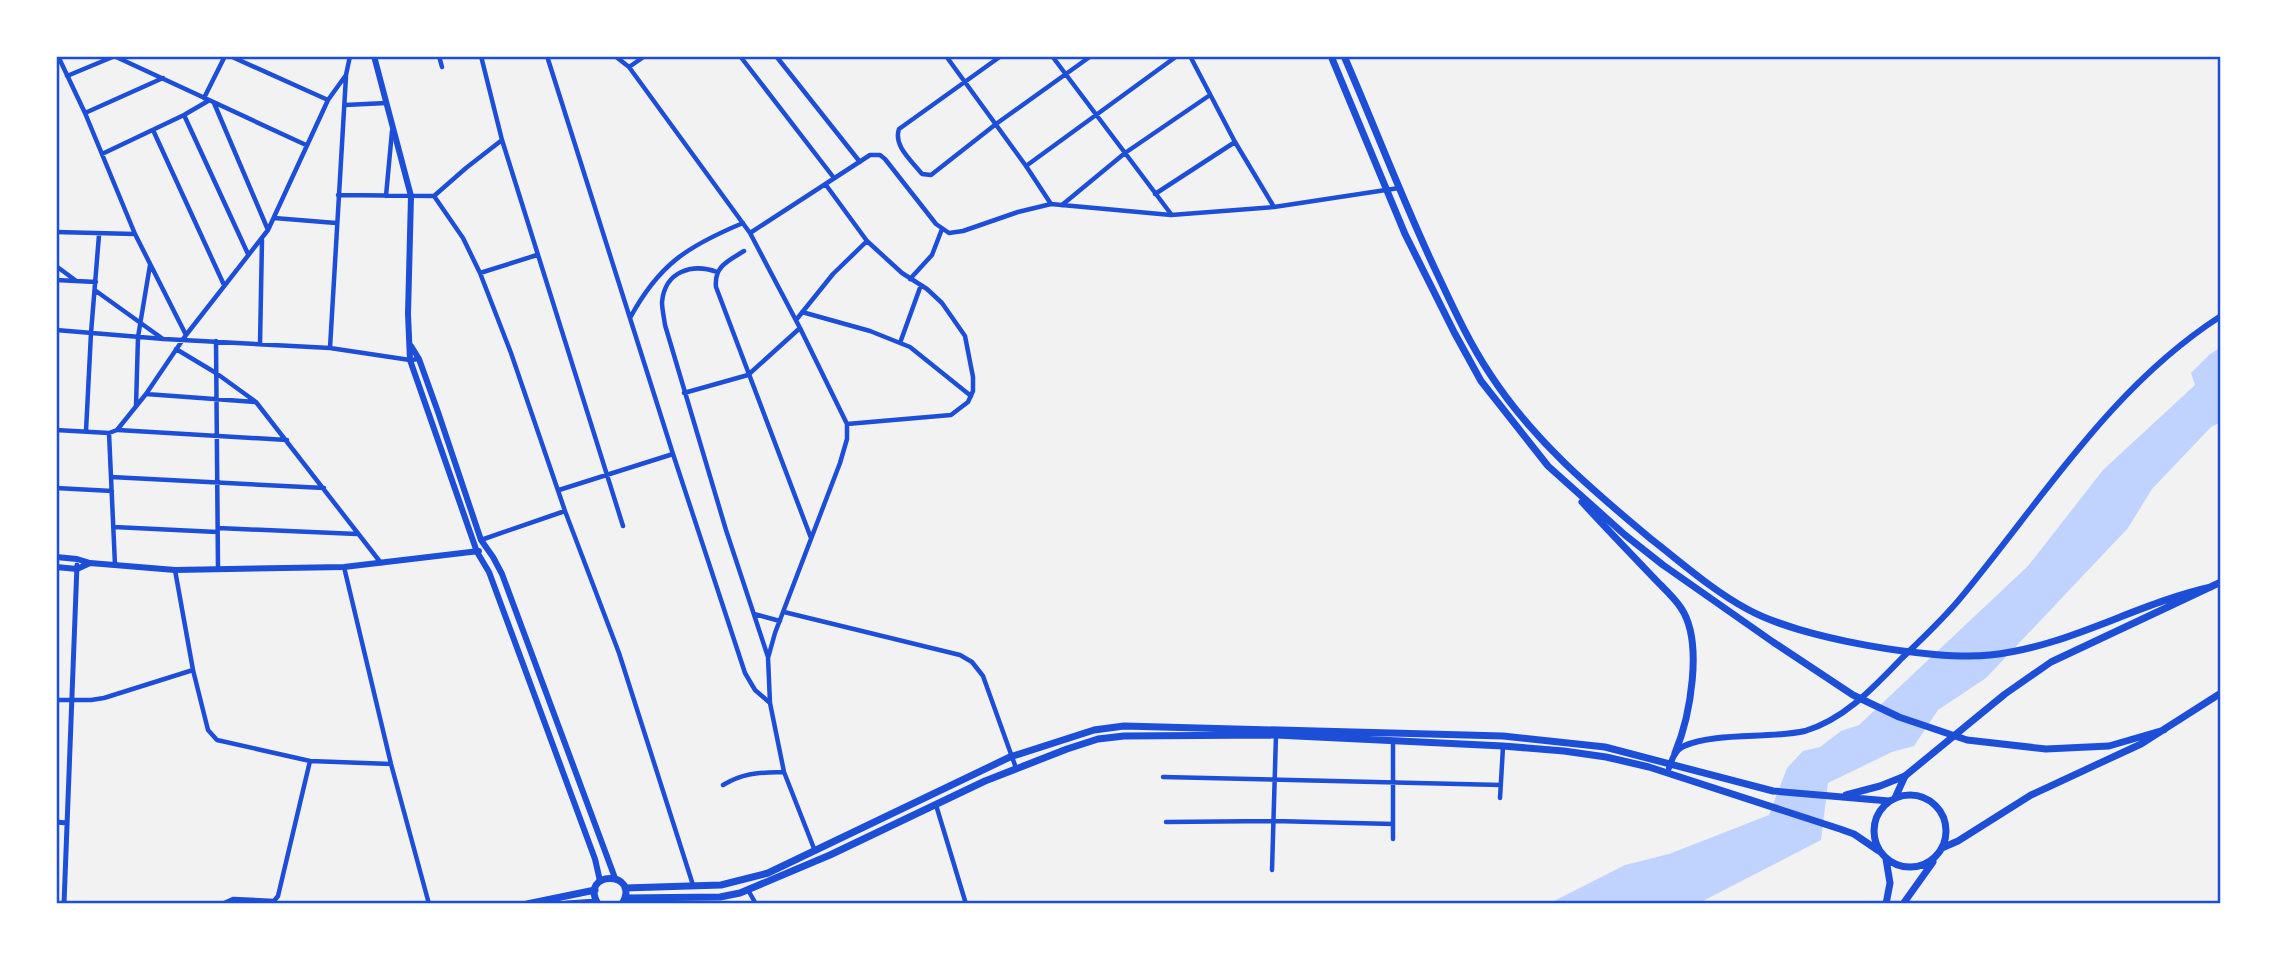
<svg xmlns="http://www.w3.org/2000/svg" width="2277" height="960" viewBox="0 0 2277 960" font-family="Mulish,sans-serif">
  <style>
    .water { fill: #bfd3fe }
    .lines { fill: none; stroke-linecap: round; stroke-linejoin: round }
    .minor { stroke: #1d4ed8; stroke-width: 4.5 }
    .tertiary { stroke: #1d4ed8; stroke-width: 5 }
    .secondary { stroke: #1d4ed8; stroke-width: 6 }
    .primary { stroke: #1d4ed8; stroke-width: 7 }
    .trunk { stroke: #1d4ed8; stroke-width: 7 }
    .neatline { fill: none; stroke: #1d4ed8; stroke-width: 2.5 }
  </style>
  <rect width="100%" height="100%" fill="#f2f2f2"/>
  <path class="water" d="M2221,347V422L2211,427L2152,489L2128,528L1986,678L1938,710L1914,746L1892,752L1828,783L1821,840L1697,904H1548L1625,865L1669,854L1769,815L1787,768L1803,751L1820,747L1841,731L1859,725L2028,566L2103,470L2195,385L2191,373L2210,354Z"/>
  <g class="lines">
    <path class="minor" d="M58,56L85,113L135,234L186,335
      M114,56L306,145
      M230,56L328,100
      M439,56L442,67
      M481,56L502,140L623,526
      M547,56L673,454L745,673L755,690L770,703
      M615,56L629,67L750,233L800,328L847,424V439L840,463L775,633L768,658L770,703L784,772L815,851
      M740,56L834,178
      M776,56L860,162
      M946,56L1026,166L1051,204
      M1001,56L899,129C893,146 912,161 922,174L931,175L996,124L1091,56
      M1052,56L1171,214
      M1190,56L1235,142L1274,207
      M629,67L645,56
      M67,76L115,56
      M204,98L225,56
      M214,103L268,230
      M345,105L386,103
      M85,113L163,78
      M184,115L248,254
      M153,130L224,285
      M102,154L184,115L208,101
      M1026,166L1177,56
      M826,185L867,241L902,273L927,289L942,303L965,336L973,377V391L968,402L951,415L847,424
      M1155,194L1235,142
      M338,195L434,196L466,168L502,140
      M386,196L392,131
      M434,196L463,238L480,273L511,353L565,511L619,653L693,885
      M1062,205L1125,153L1210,95
      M274,218L336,223
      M56,232L135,234
      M750,233L870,155H880L885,159L936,224L949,233L963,231L1018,212L1051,204L1171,215L1274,207L1399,188
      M744,251C728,261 714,266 716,287L811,538
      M56,266L75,280
      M717,272C692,263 665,271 662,302C662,309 664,317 665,325L726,530L768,657
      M480,273L537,255
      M910,279L932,255L942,229
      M56,280L96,282
      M96,291L163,339
      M802,312L870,331L910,347L971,396
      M630,318C659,264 688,246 743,223
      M796,320L833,274L867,241
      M56,330L164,339L330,348L410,360L419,359
      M216,341L218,569
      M900,343L921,285
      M260,344L262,240
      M330,348L346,76
      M176,349L216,373L256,402L381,563
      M684,393L748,375L800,328
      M146,394L255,402
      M136,406L138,337L150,265
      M56,430L109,433L117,430L146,394L186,335L268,230L328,100L346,75L350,56
      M118,430L287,440
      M86,431L91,333L99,235
      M109,433L115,565
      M111,477L324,488
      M56,488L112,491
      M559,490L673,454
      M114,527L217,532
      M218,528L357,534
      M481,540L565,511
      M344,567L391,764L429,904
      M784,612L960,655L972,662L983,676L1016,768
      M754,614L780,621
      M193,670L208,730L217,740L310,761L391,764
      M56,700H91L104,698L193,670L175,570
      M1163,777L1501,785
      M723,785C745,772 759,773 784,772
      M1500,798L1503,747
      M936,805L966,904
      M1166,822L1274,821L1393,824
      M1393,839V741
      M1272,870L1276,735
      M748,890L756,904
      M222,904L233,899L274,901L278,896L310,761"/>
    <path class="tertiary" d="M56,822L67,823
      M64,904L77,565"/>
    <path class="secondary" d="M374,56L411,196L408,314L410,360L477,552L489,572L595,859L600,881
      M411,346L419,359L438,412L481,540L493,557L502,574L615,878
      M56,557L77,559L90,563L175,570L344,567L479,551
      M56,567L77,569L90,563
      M1669,768C1672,759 1675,750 1684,746C1715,732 1770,739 1805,731C1845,719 1874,687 1902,658C1921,640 1941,621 1958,601C2041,502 2110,387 2221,316"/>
    <path class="primary" d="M1846,795L1880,786L1905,776
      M625,888L721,885L768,873L1010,757L1094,730L1124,726L1503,736L1605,747L1773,791L1889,801
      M625,898L720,897L740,893L830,855L985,781L1067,749L1098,739L1124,736L1276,735L1503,746L1564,751L1606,757L1649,767L1840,829L1854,834L1879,851
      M527,904L595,890
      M567,904L596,902
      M598,904C578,870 642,870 622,904"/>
    <path class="trunk" d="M1331,56L1405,234L1454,332L1481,381L1548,466L1625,535L1663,565L1773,642L1853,695L1899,717L1967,740L2046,749L2109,746L2164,730
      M1344,56C1375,127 1402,199 1435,269C1452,305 1468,341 1490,374C1533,440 1591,489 1651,539C1682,563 1712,590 1747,609C1799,638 1931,661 1990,655C2068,647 2135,604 2211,587
      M1582,502C1605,527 1629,552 1652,576C1661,586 1673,596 1681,608C1704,642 1690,717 1675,753
      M1874 831a36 36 0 1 1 72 0a36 36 0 1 1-72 0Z
      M1895,798L1905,776L2005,694L2051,662L2221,582
      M1942,848L1958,841L2031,795L2141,744L2221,693
      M1886,859L1890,883L1886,904
      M1903,904L1933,862"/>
  </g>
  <rect width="2277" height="960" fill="none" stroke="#ffffff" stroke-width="116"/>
  <rect x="58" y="58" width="2161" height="844" class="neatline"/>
</svg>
